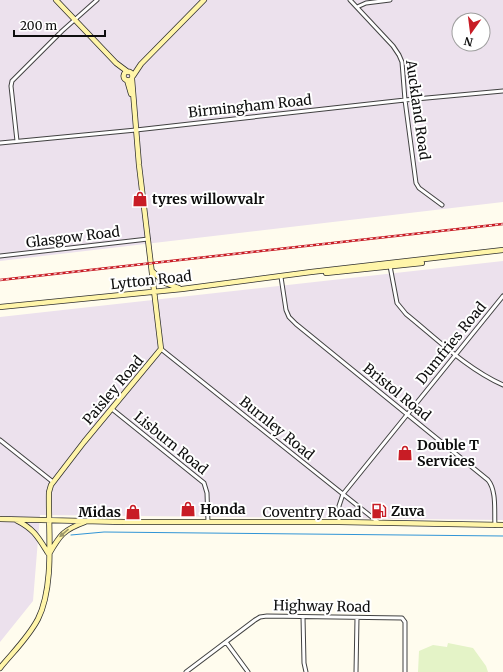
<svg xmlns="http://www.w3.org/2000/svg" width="503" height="672" viewBox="0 0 503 672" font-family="Merriweather,serif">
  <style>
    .industrial { fill: #ece1ed; fill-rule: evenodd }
    .pitch { fill: #e4f3c7 }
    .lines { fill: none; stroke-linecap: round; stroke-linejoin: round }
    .stream { stroke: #3195d6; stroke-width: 1 }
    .street-casing { stroke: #414141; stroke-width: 5 }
    .secondary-casing { stroke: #303030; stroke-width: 6 }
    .street { stroke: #fff; stroke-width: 3 }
    .secondary { stroke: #fff5a9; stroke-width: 4.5 }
    .rail-casing { stroke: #c81c25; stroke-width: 2.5 }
    .rail { stroke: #fff; stroke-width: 1; stroke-dasharray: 3; stroke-linecap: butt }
    .oneway { fill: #9f996b }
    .labels { text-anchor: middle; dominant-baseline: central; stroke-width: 4; stroke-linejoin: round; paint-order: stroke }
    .street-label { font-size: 14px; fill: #0e0e0e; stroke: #fff }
    .poi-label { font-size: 14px; font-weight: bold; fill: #0e0e0e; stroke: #fff; text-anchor: start }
  </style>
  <rect width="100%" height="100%" fill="#fffcee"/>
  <path class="industrial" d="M0,0H503V202L0,261ZM459,20H483V44H459Z
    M503,261V520L40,515L33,601L0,642V317Z"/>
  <path class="pitch" d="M448,643L473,648L486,666L488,672H418L419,651L433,645L447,647Z"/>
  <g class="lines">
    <path class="stream" d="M71,535L104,532L503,536"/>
    <g class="street-casing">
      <path id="street" d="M350,0L393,46L399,55L402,62L405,100L416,183L419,188L442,205
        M357,7L366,3L390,0
        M17,141L11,86L12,81L62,31L97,0
        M0,143L136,130L405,100L503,91
        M0,256L148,239
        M390,266L397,303L406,314C437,339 467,369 503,385
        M281,277L286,310L289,317L296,324L488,480C497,491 494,512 495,525
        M161,349L378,522
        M112,409L204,483L207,493L208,522
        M0,440L53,482
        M339,522V506L343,494L503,296
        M303,617L304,663L306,672
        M226,642L248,672
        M186,672L255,620L260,617L267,616L402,618L405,622V672
        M356,672L357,618"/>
    </g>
    <g class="secondary-casing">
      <path id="secondary" d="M56,0L116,63L128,72
        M123.5 76a4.5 4.5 0 1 1 9 0a4.5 4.5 0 1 1-9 0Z
        M133,76L141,64L204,0
        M127,80L131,94
        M152,271L165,283L179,288
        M326,273L422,263
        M0,307L182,289L311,272L503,250
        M0,519L124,522H339L503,525
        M16,520C34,529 38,537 48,553
        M49,554C60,535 63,530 85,522
        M0,668C13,652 28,638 38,619C55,585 48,530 49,492L51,485L84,442L161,349L139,165L132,79"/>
    </g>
    <use href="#street" class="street"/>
    <use href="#secondary" class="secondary"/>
    <g class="rail-casing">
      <path id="rail" d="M0,280L503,224"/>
    </g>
    <use href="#rail" class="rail"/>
  </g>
  <defs><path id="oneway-solid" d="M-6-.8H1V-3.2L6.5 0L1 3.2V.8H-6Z"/></defs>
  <use class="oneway" href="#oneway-solid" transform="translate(64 533) rotate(139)"/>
  <defs>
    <g id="shop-bare" transform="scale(1.2)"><path d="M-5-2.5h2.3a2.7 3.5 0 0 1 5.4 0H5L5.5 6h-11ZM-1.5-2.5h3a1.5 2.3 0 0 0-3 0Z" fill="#c81c25" stroke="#fff" stroke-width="2.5" paint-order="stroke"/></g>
    <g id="fuel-bare" transform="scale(1.2)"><path d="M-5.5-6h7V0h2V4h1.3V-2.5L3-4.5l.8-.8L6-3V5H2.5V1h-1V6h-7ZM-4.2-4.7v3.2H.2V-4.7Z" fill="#c81c25" stroke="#fff" stroke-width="2.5" paint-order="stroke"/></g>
  </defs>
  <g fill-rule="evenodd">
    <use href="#shop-bare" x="140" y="199"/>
    <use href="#shop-bare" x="405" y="453"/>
    <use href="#shop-bare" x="188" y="509"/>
    <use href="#fuel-bare" x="379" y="511"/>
    <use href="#shop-bare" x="133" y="512"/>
  </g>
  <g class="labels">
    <g class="street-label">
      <text transform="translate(250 106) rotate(-6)">Birmingham Road</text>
      <text transform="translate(418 110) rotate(82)">Auckland Road</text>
      <text transform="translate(73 237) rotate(-7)">Glasgow Road</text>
      <text transform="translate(151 280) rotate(-6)">Lytton Road</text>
      <text transform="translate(451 343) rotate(-51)">Dumfries Road</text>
      <text transform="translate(113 390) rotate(-50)">Paisley Road</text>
      <text transform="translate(397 392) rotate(39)">Bristol Road</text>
      <text transform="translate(277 428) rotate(39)">Burnley Road</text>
      <text transform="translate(171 443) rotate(39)">Lisburn Road</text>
      <text x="312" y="512">Coventry Road</text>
      <text transform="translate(322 606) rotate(1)">Highway Road</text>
    </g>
    <g class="poi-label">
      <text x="152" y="199">tyres willowvalr</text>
      <text x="417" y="445">Double T<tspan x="417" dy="16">Services</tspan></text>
      <text x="200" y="509">Honda</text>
      <text x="391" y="511">Zuva</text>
      <text x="121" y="512" text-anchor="end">Midas</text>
    </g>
  </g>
  <g transform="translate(471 32) rotate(194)"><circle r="19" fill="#ffffff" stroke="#9f9f9f"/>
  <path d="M0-3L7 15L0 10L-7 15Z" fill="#c81c25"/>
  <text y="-6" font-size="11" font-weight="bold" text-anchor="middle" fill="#0e0e0e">N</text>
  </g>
  <path d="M14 30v6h91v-6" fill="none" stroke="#0e0e0e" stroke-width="2"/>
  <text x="20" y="30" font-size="12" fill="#0e0e0e" stroke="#ffffff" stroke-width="3" paint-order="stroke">200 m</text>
</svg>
